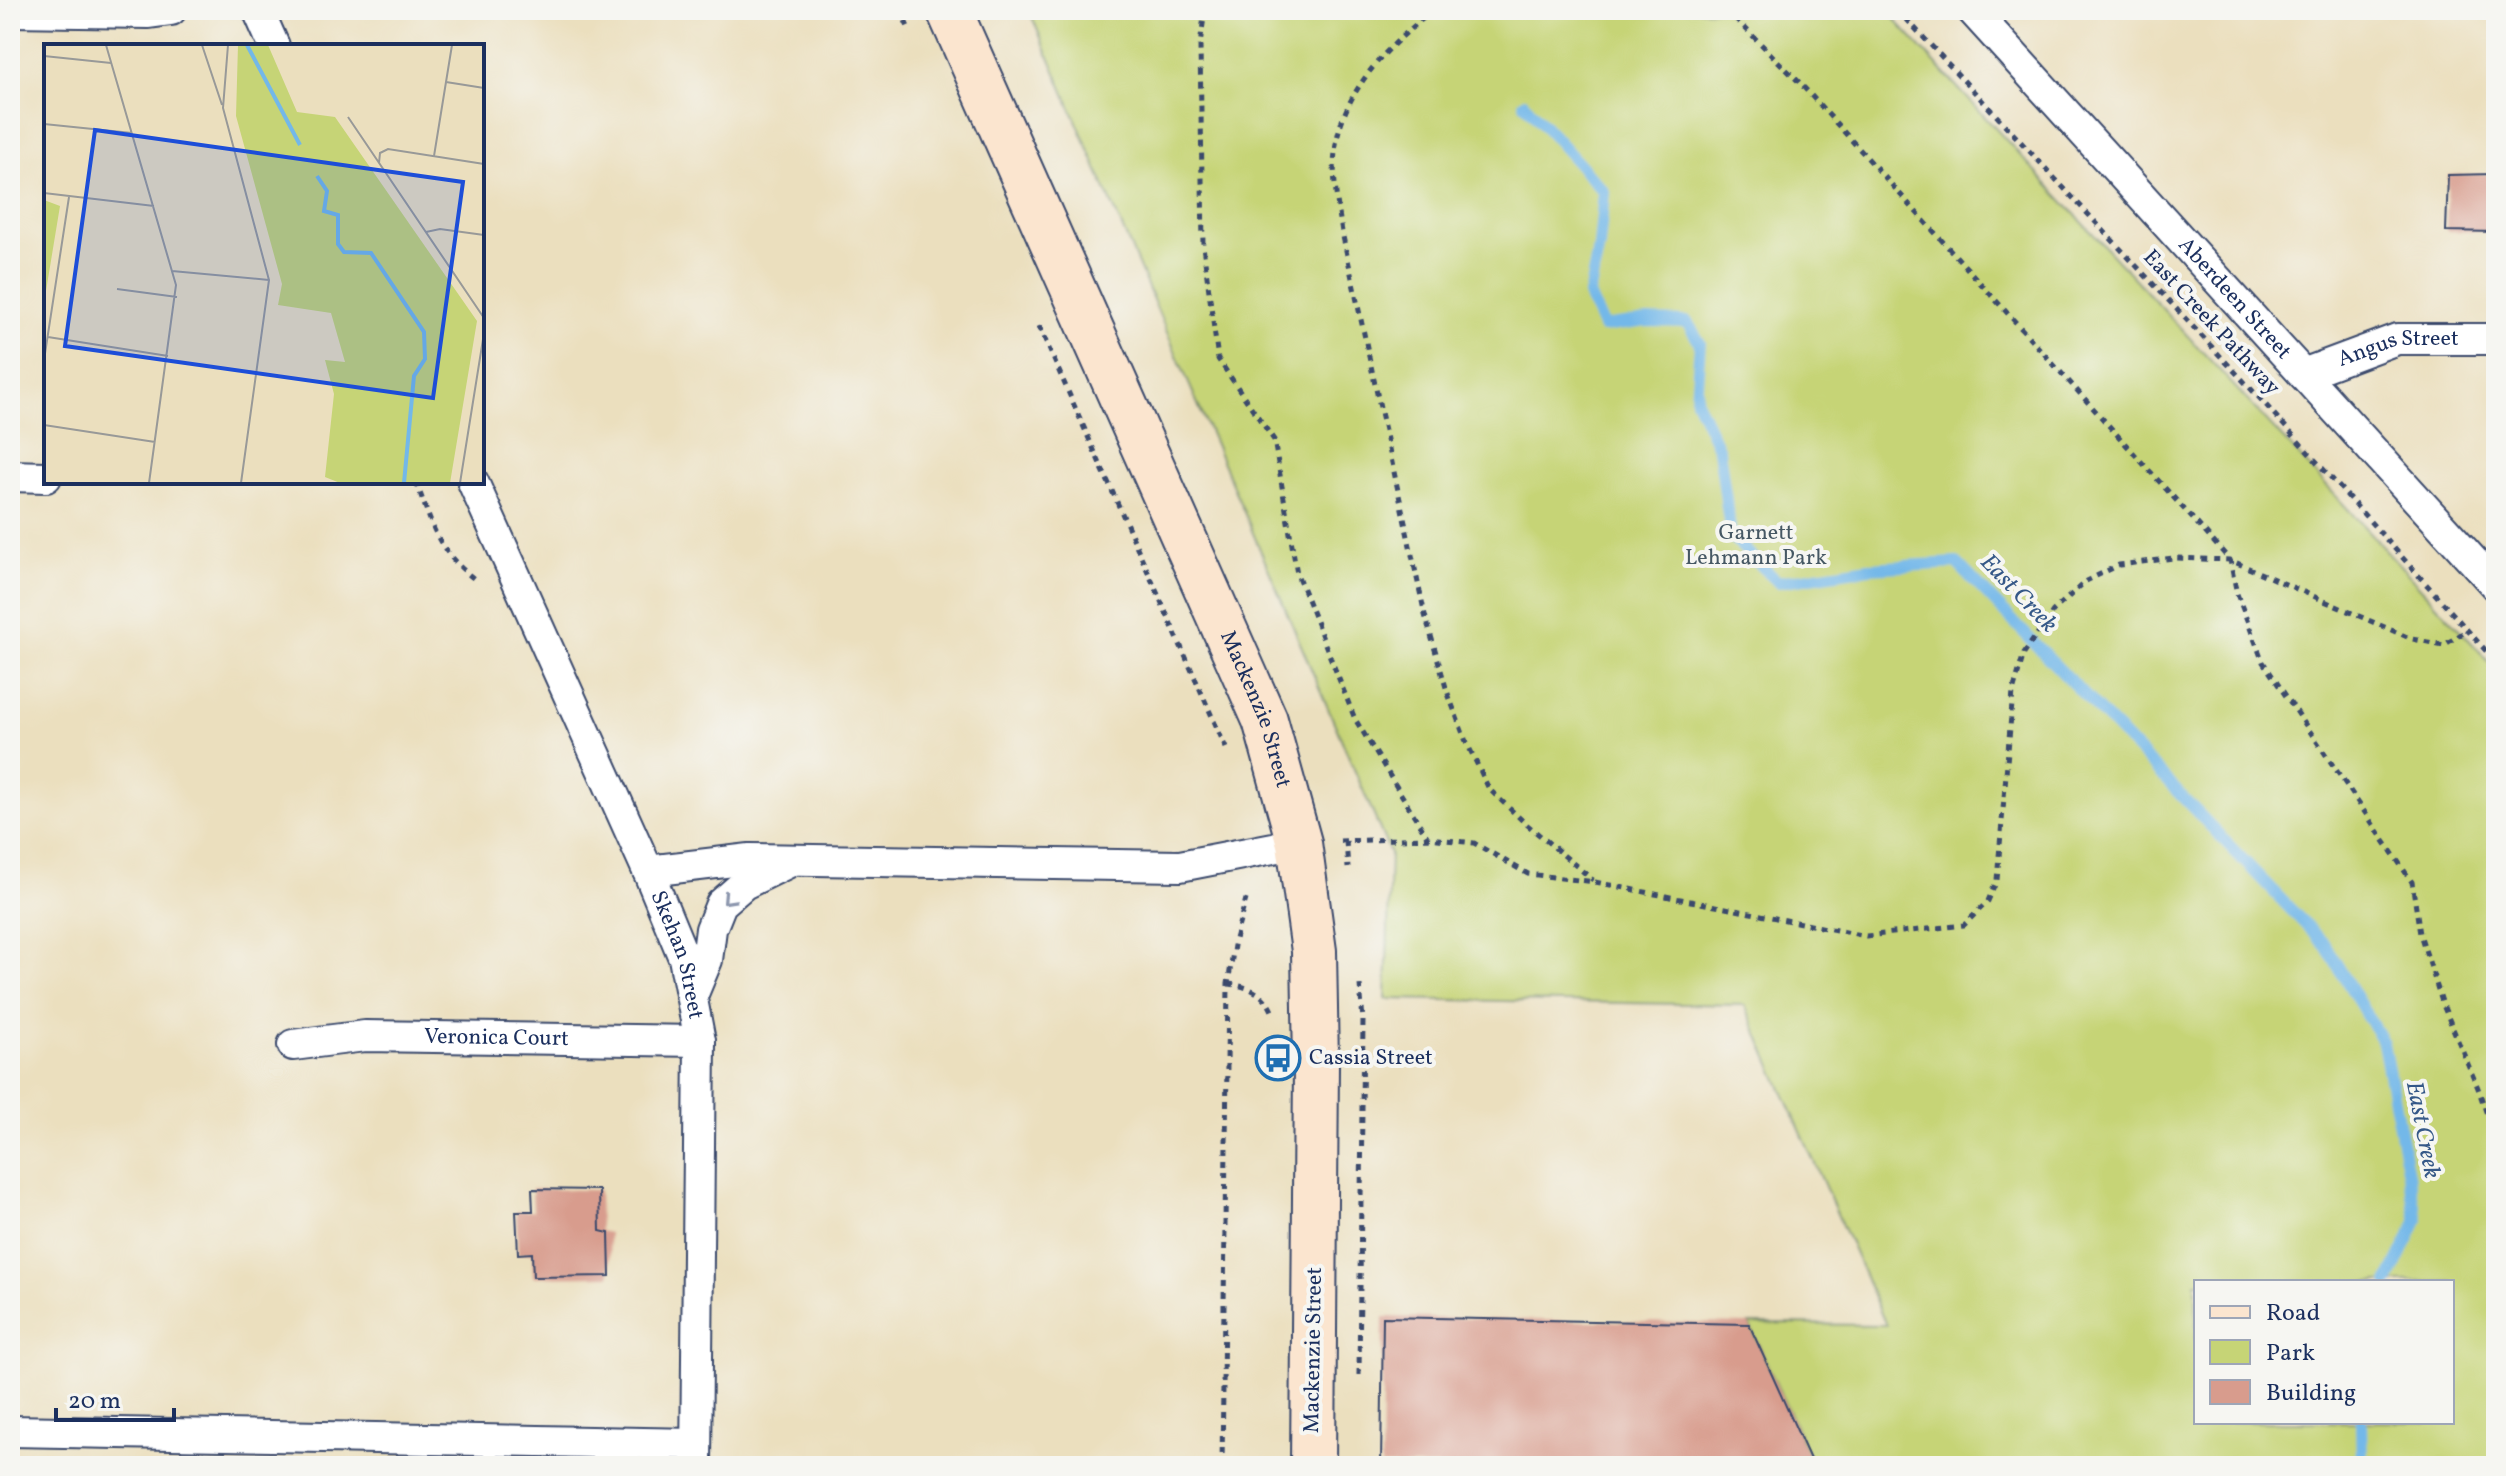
<svg xmlns="http://www.w3.org/2000/svg" width="2506" height="1476" viewBox="0 0 2506 1476" font-family="Vollkorn,serif">
  <style>
    .green { fill: #c6d476; stroke: #70826a; stroke-width: 2; fill-rule: evenodd }
    .lines { fill: none; stroke-linecap: round; stroke-linejoin: round }
    .stream { stroke: #73b8e9; stroke-width: 12 }
    .building { fill: #d89c8d }
    .minor-casing { stroke: #3a496c; stroke-width: 34 }
    .secondary-casing { stroke: #3a496c; stroke-width: 48 }
    .path { stroke: #3a496c; stroke-width: 5; stroke-dasharray: 6 6; stroke-linecap: butt }
    .minor { stroke: #fff; stroke-width: 30 }
    .secondary { stroke: #fbe5cf; stroke-width: 44 }
    .oneway { stroke: #8d97ae }
    .labels { text-anchor: middle; dominant-baseline: central; stroke-width: 8; stroke-linejoin: round; paint-order: stroke }
    .street-label { font-size: 22px; fill: #1b2f5e; stroke: #f6f6f2 }
    .park-label { font-size: 22px; fill: #465864; stroke: #f6f6f2 }
    .poi-label { font-size: 22px; fill: #1b2f5e; stroke: #f6f6f2; text-anchor: start }
    .water-label { font-size: 24px; font-style: italic; fill: #355888; stroke: #f6f6f2 }
    .inset-river { fill: none; stroke: #73b8e9; stroke-width: 4 }
    .inset-road { fill: none; stroke: #989998; stroke-width: 2 }
    .view { fill: #1d4ed8; fill-opacity: 0.15; stroke: #1d4ed8; stroke-width: 4 }
    .inset-edge { fill: none; stroke: #1b2f5e; stroke-width: 4 }
  </style>
  <rect width="100%" height="100%" fill="#f6f6f2"/>
  <filter id="ink" filterUnits="userSpaceOnUse"><feTurbulence type="fractalNoise" baseFrequency=".0125" numOctaves="2"/><feDisplacementMap in="SourceGraphic" scale="16" xChannelSelector="R" yChannelSelector="G"/><feConvolveMatrix kernelMatrix="1 2 1 2 8 2 1 2 1" color-interpolation-filters="sRGB"/></filter>
  <filter id="wash" filterUnits="userSpaceOnUse"><feTurbulence type="fractalNoise" baseFrequency=".006" numOctaves="4" result="noise"/><feDisplacementMap in="SourceGraphic" scale="32" xChannelSelector="R" yChannelSelector="G"/><feGaussianBlur stdDeviation="1.8" result="paint"/><feColorMatrix in="noise" values="0 0 0 0 0 0 0 0 0 0 0 0 0 0 0 0 0 1.4 0 .05"/><feComposite in="paint" operator="in"/></filter>
  <g filter="url(#wash)">
    <rect width="100%" height="100%" fill="#ebdfbe"/>
    <path class="green" d="M1029,10H1886L2496,669V1466H1813L1749,1324L1886,1325L1745,1005L1386,999L1390,853ZM2196,1282H2452V1422H2196Z"/>
    <g class="lines">
      <path class="stream" d="M1524,103L1604,192L1599,246L1589,295L1603,327L1647,321L1687,322L1700,343L1696,400L1719,450L1731,536L1778,582L1869,568L1957,563L2326,946L2383,1043L2417,1221L2388,1282
        M2361,1422L2362,1466"/>
    </g>
    <g id="blocks">
      <path class="building" d="M2496,174V232L2446,231L2448,175Z
        M532,1189L599,1190L600,1231L609,1233L610,1276L533,1277L532,1253L518,1254L516,1211H533Z
        M1383,1317L1749,1324L1813,1466H1381Z"/>
    </g>
  </g>
  <g filter="url(#ink)">
    <use href="#blocks" fill-opacity="0" stroke="#3a496c" stroke-width="2"/>
    <g class="lines">
      <g class="minor-casing">
        <g id="minor">
          <path d="M258,10L274,46"/>
          <path id="s1" d="M1972,10L2496,586"/>
          <path d="M10,11L149,13L171,10"/>
          <path id="s2" d="M2303,374L2397,339H2496"/>
          <path d="M10,476L46,477"/>
          <path id="s3" d="M473,482L648,871L684,958L700,1041L696,1466"/>
          <path d="M648,871L750,859L1180,866L1299,843"/>
          <path d="M692,996L707,960L711,929L721,904L744,884L789,862"/>
          <path id="s4" d="M293,1045L365,1036L700,1041"/>
          <path d="M10,1431L696,1444"/>
        </g>
      </g>
      <g class="secondary-casing">
        <g id="secondary">
          <path id="s5" d="M949,10L1265,720L1299,843L1314,951L1316,1064L1313,1466"/>
        </g>
      </g>
      <path class="path" d="M900,10L908,27
        M1205,10L1200,45L1203,246L1218,359L1274,440L1297,574L1355,719L1428,838
        M1434,10C1388,45 1341,92 1335,152C1332,179 1338,206 1342,232L1425,615L1447,691L1465,739L1489,789L1524,822L1593,880
        M1727,10L1799,82L2230,560L2237,594L2263,662L2412,882L2420,934L2443,1005L2478,1088L2496,1141
        M1898,10L2265,404L2496,662
        M1039,326L1226,748
        M416,482C433,527 437,551 477,581
        M1340,841L1428,838L1474,843L1528,874L1595,882L1866,936L1964,925L1988,901L1997,880L2013,692L2024,653L2053,611L2086,581L2119,565L2174,558L2230,560L2412,639L2444,645L2466,631
        M1346,841L1348,868
        M1228,984C1247,986 1264,992 1272,1011
        M1359,1375L1363,1020L1360,985
        M1222,1466L1228,984L1235,939L1246,899"/>
      <use href="#minor" class="minor"/>
      <use href="#secondary" class="secondary"/>
    </g>
    <defs><path id="oneway-chevron" d="M-2-3.5L2.5 0L-2 3.5" fill="none" stroke-width="1.6" stroke-linecap="round" stroke-linejoin="round" transform="scale(2)"/></defs>
    <use class="oneway" href="#oneway-chevron" transform="translate(728 899) rotate(133)"/>
  </g>
  <defs>
    <g id="bus-ring" transform="scale(2.3)"><circle r="9.5" fill="#f6f6f2" stroke="#1f6fb2" stroke-width="1.5"/><path d="M-5-6H5V4H4V6H2V4H-2V6H-4V4H-5ZM-3.5-4V0h7V-4ZM-3.5 1.2v1.5H-2V1.2ZM2 1.2v1.5H3.5V1.2Z" fill="#1f6fb2"/></g>
  </defs>
  <g fill-rule="evenodd">
    <use href="#bus-ring" x="1278" y="1058"/>
  </g>
  <g class="labels">
    <g class="street-label">
      <text stroke="none"><textPath href="#s1" startOffset="390">Aberdeen Street</textPath></text>
      <text transform="translate(2211 323) rotate(47)">East Creek Pathway</text>
      <text stroke="none"><textPath href="#s2" startOffset="100">Angus Street</textPath></text>
      <text stroke="none"><textPath href="#s5" startOffset="764">Mackenzie Street</textPath></text>
      <text stroke="none"><textPath href="#s3" startOffset="516">Skehan Street</textPath></text>
      <text stroke="none"><textPath href="#s4" startOffset="204">Veronica Court</textPath></text>
      <text transform="translate(1314 1350) rotate(-89)">Mackenzie Street</text>
    </g>
    <g class="park-label">
      <text x="1756" y="533">Garnett<tspan x="1756" dy="25">Lehmann Park</tspan></text>
    </g>
    <g class="poi-label">
      <text x="1309" y="1058">Cassia Street</text>
    </g>
    <g class="water-label">
      <text transform="translate(2018 594) rotate(46)">East Creek</text>
      <text transform="translate(2422 1130) rotate(79)">East Creek</text>
    </g>
  </g>
  <g transform="translate(44 44)">
    <rect width="440" height="440" fill="#ebdfbe"/>
    <path d="M194,1H224L253,68L291,73L433,277L406,439H296L281,433L290,350L281,316L301,318L287,269L234,261L238,240L192,72ZM0,156L16,162L0,259Z" fill="#c6d476"/>
    <path class="inset-river" d="M203,1L256,101M273,132L283,147L280,167L294,171V200L300,208L327,209L380,288L381,315L370,332L360,439"/>
    <path class="inset-road" d="M62,1L132,241L105,439M158,1L178,61M184,1L179,64L225,236L197,439M0,12L67,19M402,38L440,44M304,73L440,274M0,80L88,89M390,112L408,1M335,119L336,109L344,105L440,120M0,149L110,162M382,188L396,185L440,191M128,227L225,236M73,245L133,253M4,293L124,312M0,316L25,153M0,381L111,398M416,439L440,289"/>
    <path class="view" d="M51,86L419,138L389,354L21,302Z"/>
    <rect width="440" height="440" class="inset-edge"/>
  </g>
  <rect width="2506" height="1476" fill="none" stroke="#f6f6f2" stroke-width="40"/>
  <rect x="2194" y="1280" width="260" height="144" fill="#f6f6f2" stroke="#9ea6b7" stroke-width="2"/>
  <rect x="2210" y="1306" width="40" height="12" fill="#fbe5cf" stroke="#9ea6b7" stroke-width="2"/>
  <text x="2266" y="1320" font-size="24" fill="#1b2f5e">Road</text>
  <rect x="2210" y="1340" width="40" height="24" fill="#c6d476" stroke="#9ea6b7" stroke-width="2"/>
  <text x="2266" y="1360" font-size="24" fill="#1b2f5e">Park</text>
  <rect x="2210" y="1380" width="40" height="24" fill="#d89c8d" stroke="#9ea6b7" stroke-width="2"/>
  <text x="2266" y="1400" font-size="24" fill="#1b2f5e">Building</text>
  <path d="M56 1408v12h118v-12" fill="none" stroke="#1b2f5e" stroke-width="4"/>
  <text x="68" y="1408" font-size="24" fill="#1b2f5e" stroke="#f6f6f2" stroke-width="6" paint-order="stroke">20 m</text>
</svg>
